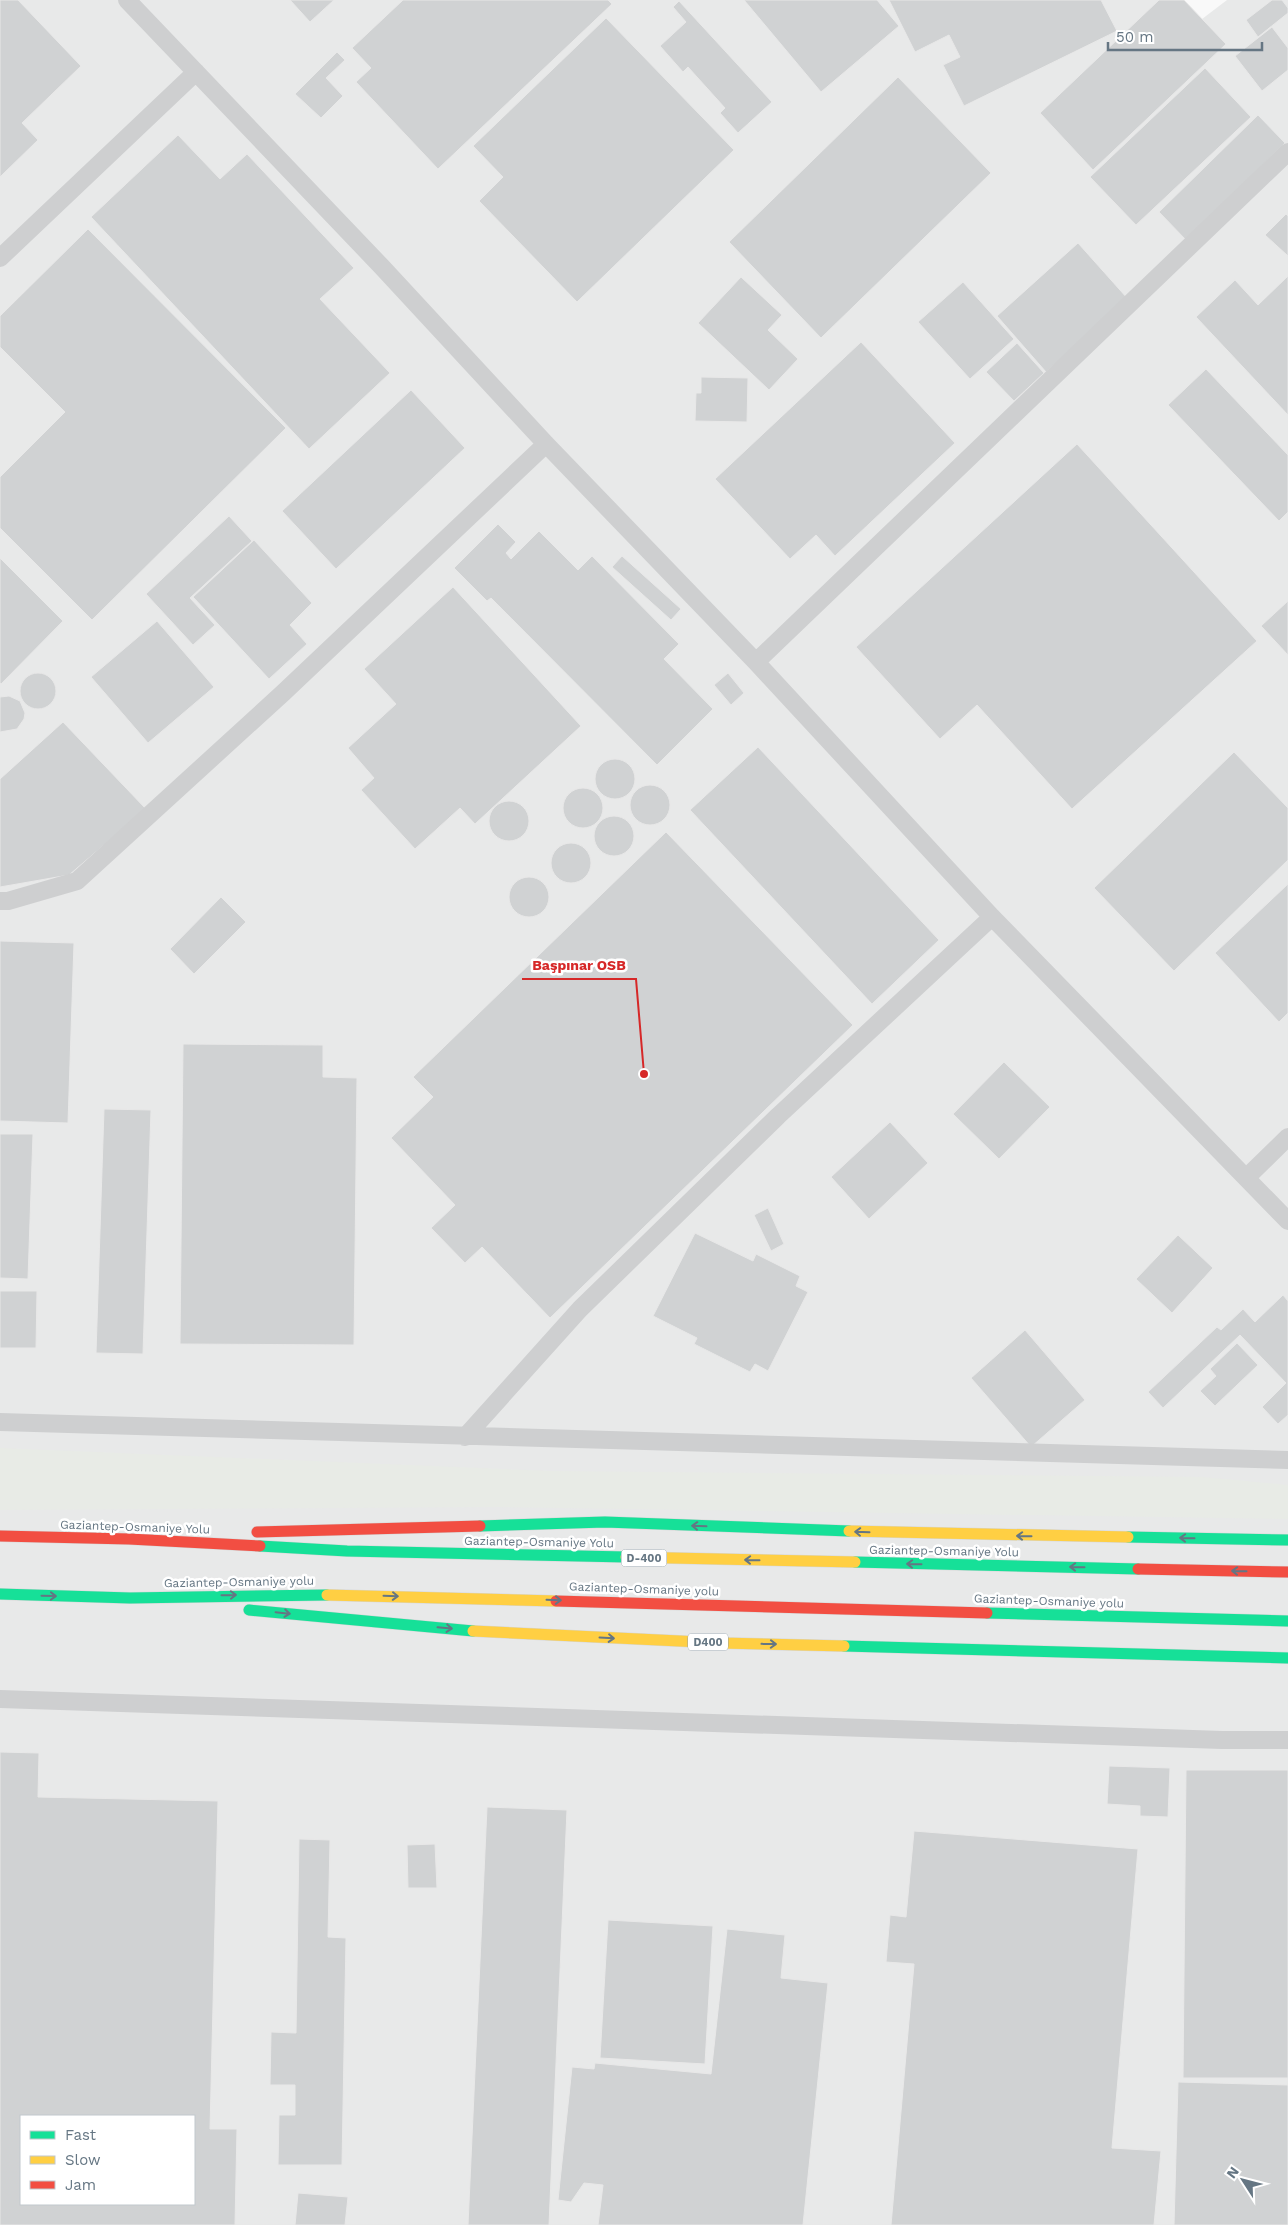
<svg xmlns="http://www.w3.org/2000/svg" width="1288" height="2225" viewBox="0 0 1288 2225" font-family="'Work Sans',sans-serif">
  <style>
    .built { fill: #e8e9e9; fill-rule: evenodd }
    .green { fill: #e8ebe6 }
    .building { fill: #d0d2d3; stroke: #e8e8e8; fill-rule: evenodd }
    .lines { fill: none; stroke-linecap: round; stroke-linejoin: round }
    .fast-casing { stroke: #d5d6d6; stroke-width: 12 }
    .slow-casing { stroke: #d5d6d6; stroke-width: 12 }
    .jam-casing { stroke: #d5d6d6; stroke-width: 12 }
    .street { stroke: #cecfd0; stroke-width: 18 }
    .fast { stroke: #16e098; stroke-width: 11 }
    .slow { stroke: #ffcf43; stroke-width: 11 }
    .jam { stroke: #f24e42; stroke-width: 11 }
    .oneway { stroke: #657683 }
    .labels { text-anchor: middle; dominant-baseline: central; stroke-width: 5; stroke-linejoin: round; paint-order: stroke }
    .shield { fill: #fff; stroke: #939fa8; stroke-width: 1 }
    .shield-label { font-size: 11px; font-weight: bold; fill: #657683 }
    .street-label { font-size: 12px; fill: #657683; stroke: #fff }
    .leader { fill: none; stroke: #d62828; stroke-width: 2 }
    .callout-dot { fill: #d62828; stroke: #fff; stroke-width: 2 }
    .callout-label { font-size: 14px; text-anchor: middle; font-weight: bold; fill: #d62828; stroke: #fff; stroke-width: 5; stroke-linejoin: round; paint-order: stroke }
  </style>
  <rect width="100%" height="100%" fill="#f9f9f9"/>
  <path class="built" d="M0,0H1171L1185,32L1227,0H1288V2225H0ZM21,2116H194V2204H21Z"/>
  <path class="green" d="M0,1448L551,1471L1203,1477L1288,1485V1519L499,1507L0,1510Z"/>
  <path class="building" d="M0,0H18L81,66L22,123L38,140L0,177Z
    M290,0H334L310,22Z
    M403,0H608L612,4L438,169L356,82L371,68L352,48Z
    M744,0H877L899,26L821,92Z
    M889,0H1101L1117,31L964,106L943,65L960,57L949,35L915,52Z
    M1159,0H1184L1226,44L1093,170L1040,113Z
    M1272,0H1282L1288,8V13L1258,37L1246,20Z
    M679,1L772,102L738,133L720,113L725,108L688,67L683,72L660,46L686,22L673,7Z
    M606,18L734,150L577,302L479,201L503,177L473,146Z
    M1272,27L1288,48V70L1262,91L1235,56Z
    M337,52L345,60L326,78L343,96L321,118L295,94Z
    M1205,68L1251,117L1136,225L1090,177Z
    M898,77L991,173L821,338L729,242Z
    M1258,115L1285,143L1186,240L1159,212Z
    M178,135L220,179L247,154L354,268L320,299L390,373L309,449L91,217Z
    M1286,214L1288,216V256L1265,235Z
    M88,229L286,428L92,620L0,528V477L65,412L0,347V316Z
    M1078,243L1128,299L1046,372L997,316Z
    M1288,276V415L1196,317L1235,280L1258,305Z
    M741,277L782,315L768,330L798,359L769,390L698,323Z
    M963,282L1014,339L970,379L918,322Z
    M861,342L955,443L835,556L816,535L790,559L715,479Z
    M1017,343L1044,373L1014,401L986,372Z
    M1206,369L1288,455V512L1279,521L1168,405Z
    M701,377L748,378L747,422L695,421L696,393H701Z
    M411,390L465,448L336,569L282,511Z
    M1077,444L1257,641L1072,809L977,705L940,739L856,647Z
    M229,516L252,541L190,598L215,625L193,645L146,594Z
    M498,524L516,542L506,553L511,559L539,531L578,570L592,556L679,644L664,659L713,709L657,765L491,598L487,601L454,568Z
    M254,540L312,603L290,625L307,644L269,679L193,597Z
    M622,556L681,609L671,620L612,567Z
    M0,558L63,621L1,684L0,683Z
    M453,587L581,726L475,824L460,808L415,849L361,790L374,778L348,748L396,704L364,669Z
    M1288,601V655L1261,626Z
    M157,621L214,687L148,743L91,677Z
    M20 691a18 18 0 1 1 36 0a18 18 0 1 1-36 0Z
    M728,673L744,693L731,705L714,685Z
    M9,696L20,701L25,713L24,719L17,729L0,732V697Z
    M63,722L146,809L69,875L0,887V779Z
    M758,747L939,940L872,1004L690,810Z
    M1234,752L1288,808V860L1174,971L1094,888Z
    M595 779a20 20 0 1 1 40 0a20 20 0 1 1-40 0Z
    M630 805a20 20 0 1 1 40 0a20 20 0 1 1-40 0Z
    M563 808a20 20 0 1 1 40 0a20 20 0 1 1-40 0Z
    M489 821a20 20 0 1 1 40 0a20 20 0 1 1-40 0Z
    M594 836a20 20 0 1 1 40 0a20 20 0 1 1-40 0Z
    M666,832L853,1025L550,1318L482,1247L465,1263L431,1228L455,1205L391,1138L433,1097L413,1077Z
    M551 863a20 20 0 1 1 40 0a20 20 0 1 1-40 0Z
    M509 897a20 20 0 1 1 40 0a20 20 0 1 1-40 0Z
    M1288,884V1013L1279,1022L1215,953Z
    M221,897L246,922L194,974L170,949Z
    M0,941L74,943L68,1123L0,1121Z
    M183,1044L323,1045V1077L357,1078L354,1345L180,1344Z
    M1004,1062L1050,1107L999,1159L953,1114Z
    M104,1109L151,1110L143,1354L96,1353Z
    M890,1122L928,1163L869,1219L831,1177Z
    M0,1134H33L28,1279L0,1278Z
    M768,1208L784,1244L771,1251L754,1215Z
    M695,1233L753,1261L756,1254L800,1276L796,1286L808,1292L768,1371L755,1364L750,1372L694,1344L697,1338L653,1316Z
    M1178,1235L1213,1268L1172,1313L1136,1279Z
    M0,1291H37L36,1348H0Z
    M1283,1295L1288,1301V1415L1278,1424L1262,1407L1286,1383L1240,1335L1163,1408L1148,1392L1217,1327L1221,1330L1243,1309L1255,1322Z
    M1025,1330L1085,1400L1031,1447L971,1378Z
    M1237,1343L1258,1365L1215,1406L1200,1391L1216,1376L1210,1369Z
    M0,1752L39,1753L38,1797L218,1801L210,2129H237L235,2225H0ZM21,2116H194V2204H21Z
    M1109,1766L1170,1768L1168,1817L1140,1816V1806L1107,1804Z
    M1186,1770H1288V2078H1183Z
    M487,1807L567,1810L549,2225H468Z
    M914,1831L1138,1849L1112,2148L1161,2151L1154,2225H891L914,1964L886,1962L890,1915L906,1917Z
    M299,1839L330,1840L328,1937L346,1938L342,2165H278L279,2115H295V2085H270L271,2032L296,2033Z
    M435,1844L437,1888H408L407,1845Z
    M608,1920L713,1926L705,2064L600,2058Z
    M727,1929L785,1935L781,1978L828,1983L803,2225H598L603,2185L584,2183L571,2202L558,2200L572,2067L594,2069L595,2063L711,2074Z
    M1178,2082L1288,2085V2225H1174Z
    M298,2193L348,2197L345,2225H295Z"/>
  <g class="lines">
    <g class="fast-casing">
      <path id="fast" d="M480,1526L605,1522L849,1531
        M1128,1537L1288,1540
        M260,1546L347,1551L626,1557
        M855,1562L1138,1569
        M0,1594L130,1598L327,1595
        M249,1610L473,1631
        M987,1613L1288,1621
        M844,1646L1288,1658"/>
    </g>
    <g class="slow-casing">
      <path id="slow" d="M849,1531L1128,1537
        M626,1557L855,1562
        M327,1595L556,1601
        M473,1631L721,1643L844,1646"/>
    </g>
    <g class="jam-casing">
      <path id="jam" d="M257,1532L480,1526
        M0,1536L129,1539L260,1546
        M1138,1569L1288,1572
        M556,1601L987,1613"/>
    </g>
    <path class="street" d="M127,0L382,267L546,444L756,662L992,917L1288,1221
      M0,258L196,72
      M756,662L1288,152
      M0,901H8L77,881L283,693L546,444
      M1247,1177L1288,1137
      M0,1422L1288,1460
      M465,1437L580,1309L778,1116L992,917
      M0,1699L1222,1740H1288"/>
    <use href="#fast" class="fast"/>
    <use href="#slow" class="slow"/>
    <use href="#jam" class="jam"/>
  </g>
  <defs><path id="oneway-shaft" d="M-6 0H5M1.5-3L5.5 0L1.5 3" fill="none" stroke-width="1.6" stroke-linecap="round" stroke-linejoin="round" transform="scale(1.25)"/></defs>
  <g class="oneway">
    <use href="#oneway-shaft" transform="translate(699 1526) rotate(-178)"/>
    <use href="#oneway-shaft" transform="translate(862 1532) rotate(-178)"/>
    <use href="#oneway-shaft" transform="translate(1024 1536) rotate(-179)"/>
    <use href="#oneway-shaft" transform="translate(1187 1538) rotate(-179)"/>
    <use href="#oneway-shaft" transform="translate(752 1560) rotate(-179)"/>
    <use href="#oneway-shaft" transform="translate(914 1564) rotate(-179)"/>
    <use href="#oneway-shaft" transform="translate(1077 1567) rotate(-179)"/>
    <use href="#oneway-shaft" transform="translate(1239 1571) rotate(-179)"/>
    <use href="#oneway-shaft" transform="translate(229 1595) rotate(-1)"/>
    <use href="#oneway-shaft" transform="translate(49 1596) rotate(1)"/>
    <use href="#oneway-shaft" transform="translate(391 1596) rotate(2)"/>
    <use href="#oneway-shaft" transform="translate(554 1600) rotate(2)"/>
    <use href="#oneway-shaft" transform="translate(283 1613) rotate(6)"/>
    <use href="#oneway-shaft" transform="translate(445 1628) rotate(5)"/>
    <use href="#oneway-shaft" transform="translate(607 1638) rotate(3)"/>
    <use href="#oneway-shaft" transform="translate(769 1644) rotate(1)"/>
  </g>
  <g class="labels">
    <g class="shield">
      <rect x="621.5" y="1549.5" width="45" height="17" rx="4"/>
      <rect x="688" y="1633.5" width="40" height="17" rx="4"/>
    </g>
    <g class="shield-label">
      <text x="644" y="1558">D-400</text>
      <text x="708" y="1642">D400</text>
    </g>
    <g class="street-label">
      <text transform="translate(135 1527) rotate(2)">Gaziantep-Osmaniye Yolu</text>
      <text transform="translate(539 1542) rotate(1)">Gaziantep-Osmaniye Yolu</text>
      <text transform="translate(944 1551) rotate(1)">Gaziantep-Osmaniye Yolu</text>
      <text transform="translate(239 1582) rotate(-1)">Gaziantep-Osmaniye yolu</text>
      <text transform="translate(644 1589) rotate(2)">Gaziantep-Osmaniye yolu</text>
      <text transform="translate(1049 1601) rotate(2)">Gaziantep-Osmaniye yolu</text>
    </g>
  </g>
  <path class="leader" d="M644 1074L636 979H522"/>
  <circle class="callout-dot" cx="644" cy="1074" r="5"/>
  <g class="callout-label">
    <text x="579" y="970">Başpınar OSB</text>
  </g>
  <rect x="20" y="2115" width="175" height="90" fill="#ffffff" stroke="#c1c8cd"/>
  <rect x="30" y="2131" width="25" height="8" fill="#16e098" stroke="#c1c8cd"/>
  <text x="65" y="2140" font-size="15" fill="#657683">Fast</text>
  <rect x="30" y="2156" width="25" height="8" fill="#ffcf43" stroke="#c1c8cd"/>
  <text x="65" y="2165" font-size="15" fill="#657683">Slow</text>
  <rect x="30" y="2181" width="25" height="8" fill="#f24e42" stroke="#c1c8cd"/>
  <text x="65" y="2190" font-size="15" fill="#657683">Jam</text>
  <g transform="translate(1243 2180) rotate(306)" stroke="#ffffff" stroke-width="4" paint-order="stroke">
  <path d="M0-4L9 19L0 12L-9 19Z" fill="#657683"/>
  <text y="-8" font-size="14" font-weight="bold" text-anchor="middle" fill="#657683">N</text>
  </g>
  <path d="M1108 42v8h154v-8" fill="none" stroke="#657683" stroke-width="2.5"/>
  <text x="1116" y="42" font-size="15" fill="#657683" stroke="#ffffff" stroke-width="4" paint-order="stroke">50 m</text>
</svg>
